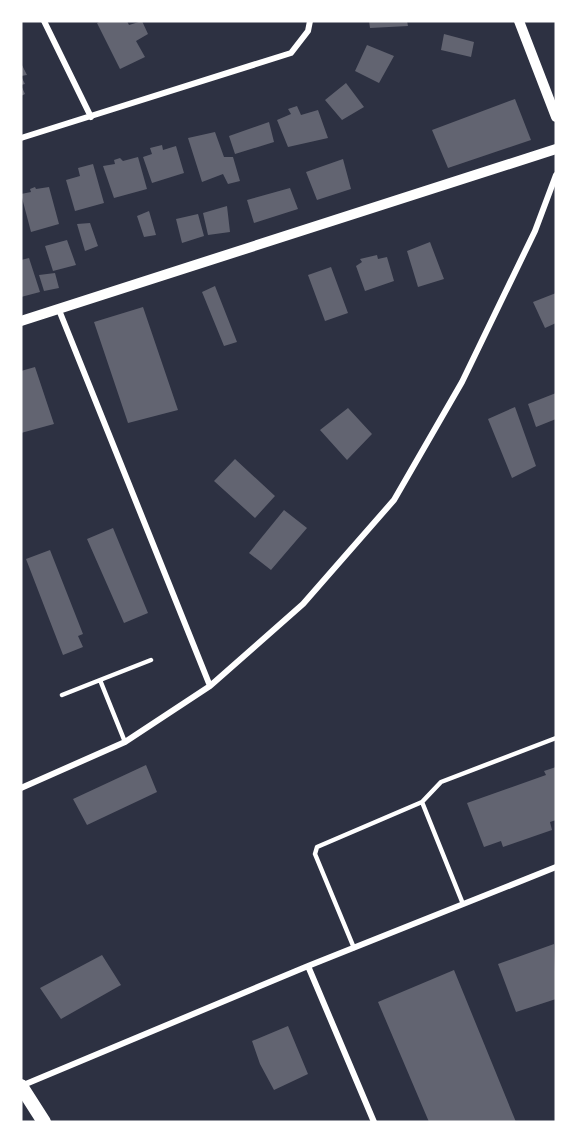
<svg xmlns="http://www.w3.org/2000/svg" width="577" height="1143" viewBox="0 0 577 1143" font-family="'Noto Serif',serif">
  <style>
    .building { fill: #626471 }
    .lines { fill: none; stroke-linecap: round; stroke-linejoin: round }
    .service { stroke: #fff; stroke-width: 4.5 }
    .minor { stroke: #fff; stroke-width: 6 }
    .tertiary { stroke: #fff; stroke-width: 10 }
    .primary { stroke: #fff; stroke-width: 14 }
  </style>
  <rect width="100%" height="100%" fill="#2d3142"/>
  <path class="building" d="M101,21H127L129,25L142,21L148,34L136,41L145,57L120,69L97,23Z
    M369,21H407L408,26L370,28Z
    M444,34L474,42L471,57L441,50Z
    M367,45L394,56L379,83L355,71Z
    M21,63L27,75L21,76L25,84L21,85L25,94L21,96Z
    M346,83L364,107L342,120L325,100Z
    M515,99L531,140L448,168L432,130Z
    M297,106L301,115L318,110L328,138L288,147L277,120L291,114L288,109Z
    M269,122L274,142L235,154L229,136Z
    M215,132L224,157H233L240,181L228,184L223,174L202,182L188,138Z
    M162,145L163,150L176,146L184,173L152,183L143,157L152,154L150,148Z
    M138,157L147,189L114,198L103,166L115,164L114,160L120,158L123,161Z
    M343,159L351,189L317,200L306,172Z
    M93,164L104,203L75,211L66,180L80,176L78,168Z
    M35,187L36,189L49,187L59,224L31,232L21,194L31,192L30,189Z
    M290,188L298,209L254,223L247,200Z
    M227,206L230,232L208,235L203,213Z
    M149,211L156,235L144,237L137,216Z
    M198,214L204,236L182,243L176,219Z
    M90,223L98,246L85,251L77,224Z
    M67,240L76,265L53,271L45,246Z
    M430,242L444,279L418,287L407,251Z
    M377,255L378,259L387,257L394,281L365,291L356,266L362,262L360,259Z
    M29,258L40,292L21,297V260Z
    M331,267L348,313L325,321L308,275Z
    M55,273L59,288L44,291L39,275Z
    M215,286L237,342L224,346L202,292Z
    M556,293V323L545,328L533,302Z
    M143,307L178,410L128,423L94,322Z
    M35,367L54,424L21,433V371Z
    M556,393V419L536,427L528,404Z
    M515,407L536,466L512,478L488,419Z
    M348,408L372,434L347,460L320,430Z
    M235,459L275,496L255,518L214,481Z
    M284,510L307,528L271,570L249,553Z
    M113,528L148,613L124,623L87,539Z
    M50,550L83,634L78,636L83,647L63,655L26,559Z
    M146,765L157,792L87,825L73,799Z
    M556,767V820L550,822L552,830L503,847L501,841L484,847L467,803L546,775L544,771Z
    M554,944L556,999L516,1012L498,964Z
    M102,955L121,985L61,1019L40,988Z
    M454,970L516,1122H429L378,1002Z
    M288,1026L308,1074L274,1090L260,1064L252,1041Z"/>
  <g class="lines">
    <path class="service" d="M100,680L151,660
      M62,695L100,680L125,742
      M422,802L441,782L556,738
      M354,948L315,854L317,847L422,802L463,904"/>
    <path class="minor" d="M44,21L91,117
      M21,138L291,53L308,31L310,21
      M59,310L210,686
      M21,788L125,742L210,686L303,604L394,500L462,382L535,231L556,175
      M308,966L374,1122
      M21,1086L308,966L556,867"/>
    <path class="tertiary" d="M519,21L556,117
      M21,321L556,149"/>
    <path class="primary" d="M21,1086L44,1122"/>
  </g>
  <rect width="577" height="1143" fill="none" stroke="#ffffff" stroke-width="45"/>
</svg>
